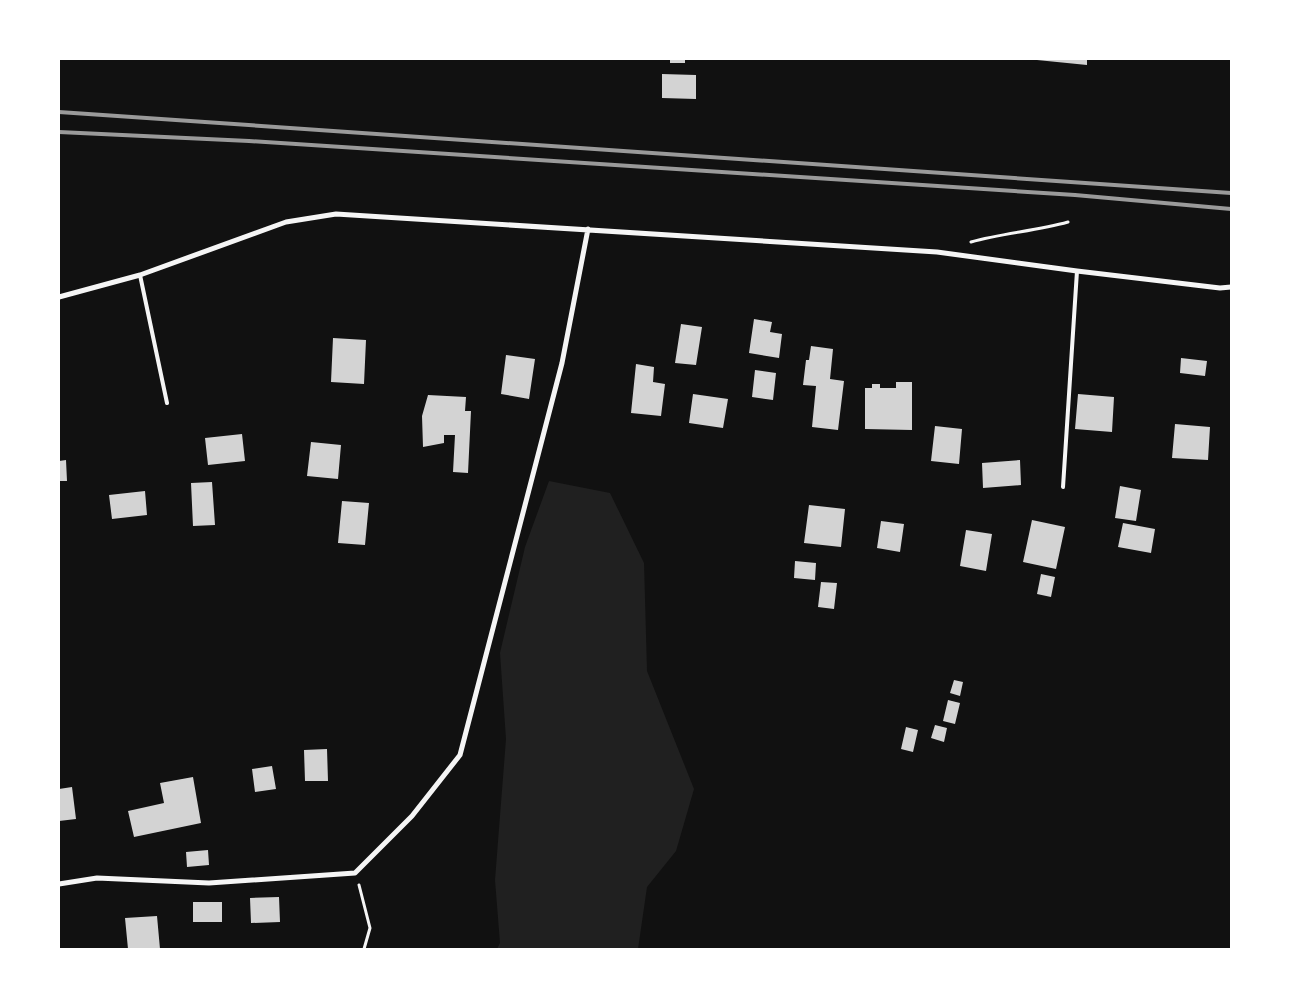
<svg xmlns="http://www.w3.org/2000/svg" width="1290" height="1008" viewBox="0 0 1290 1008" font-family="'PT Sans',sans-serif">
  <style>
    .green { fill: #202020 }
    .building { fill: #d3d3d3 }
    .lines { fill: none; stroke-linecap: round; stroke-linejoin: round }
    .path { stroke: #f5f5f5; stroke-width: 3 }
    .service { stroke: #f5f5f5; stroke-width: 4 }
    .minor { stroke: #f5f5f5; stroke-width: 5 }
    .rail { stroke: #9a9a9a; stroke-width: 4 }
  </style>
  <rect width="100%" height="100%" fill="#111"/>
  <path class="green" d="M549,481L610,493L644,563L647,671L694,789L676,851L647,887L638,949H497L500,943L495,880L506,739L500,653L525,547Z"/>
  <path class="building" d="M670,59H685V63H670Z
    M1037,59H1087V65L1037,60Z
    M662,74L696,75V99L662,98Z
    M754,319L772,322L770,332L782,334L779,358L749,353Z
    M681,324L702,327L696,365L675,363Z
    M333,338L366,340L364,384L331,382Z
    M811,346L833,349L830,379L844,381L838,430L812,427L816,386L803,385L806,360H809Z
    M506,355L535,359L529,399L501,394Z
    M1181,358L1207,361L1205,376L1180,373Z
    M636,364L654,367L653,382L665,384L661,416L631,413Z
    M755,370L776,373L773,400L752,397Z
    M896,382H912V430L865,429V388H872V384H880V388H896Z
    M693,394L728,399L723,428L689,423Z
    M1078,394L1114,397L1112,432L1075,429Z
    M428,395L466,397L465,411H471L468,473L453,472L455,435H444V443L423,447L422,416Z
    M1175,424L1210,427L1208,460L1172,458Z
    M935,426L962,429L959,464L931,461Z
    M242,434L245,461L208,465L205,438Z
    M311,442L341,445L338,479L307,476Z
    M66,460L67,481H59V461Z
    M1020,460L1021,485L983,488L982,463Z
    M212,482L215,525L193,526L191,483Z
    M1120,486L1141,490L1136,521L1115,518Z
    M145,491L147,515L112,519L109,495Z
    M342,501L369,503L365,545L338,543Z
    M809,505L845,509L841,547L804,543Z
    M1032,520L1065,527L1056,569L1023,562Z
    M881,521L904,524L900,552L877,548Z
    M1123,523L1155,529L1151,553L1118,547Z
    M966,530L992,534L986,571L960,566Z
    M795,561L816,563L815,580L794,578Z
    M1041,574L1055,577L1051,597L1037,594Z
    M821,582L837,583L834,609L818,607Z
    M954,680L963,682L960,696L950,693Z
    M948,700L960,703L955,724L943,721Z
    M935,725L947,728L944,742L931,738Z
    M906,727L918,730L913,752L901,749Z
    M327,749L328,781H305L304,750Z
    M272,766L276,789L255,792L252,769Z
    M193,777L201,823L134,837L128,811L164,803L160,783Z
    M72,787L76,819L59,821V789Z
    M208,850L209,865L187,867L186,852Z
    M279,897L280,922L251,923L250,898Z
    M193,902H222V922H193Z
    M157,916L160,949H128L125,918Z"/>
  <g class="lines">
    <path class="path" d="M971,242C1003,233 1036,231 1068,222
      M359,885L370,928L364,949"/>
    <path class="service" d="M140,275L167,403
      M1063,487L1077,271"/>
    <path class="minor" d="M59,297L140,275L286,222L336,214L937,252L1077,271L1220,288L1231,287
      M59,884L97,878L209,883L355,873L412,816L460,755L562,363L588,229"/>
    <path class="rail" d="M59,112L1231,193
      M59,132L249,141L1075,195L1231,209"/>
  </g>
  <rect width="1290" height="1008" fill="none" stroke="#ffffff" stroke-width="120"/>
</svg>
